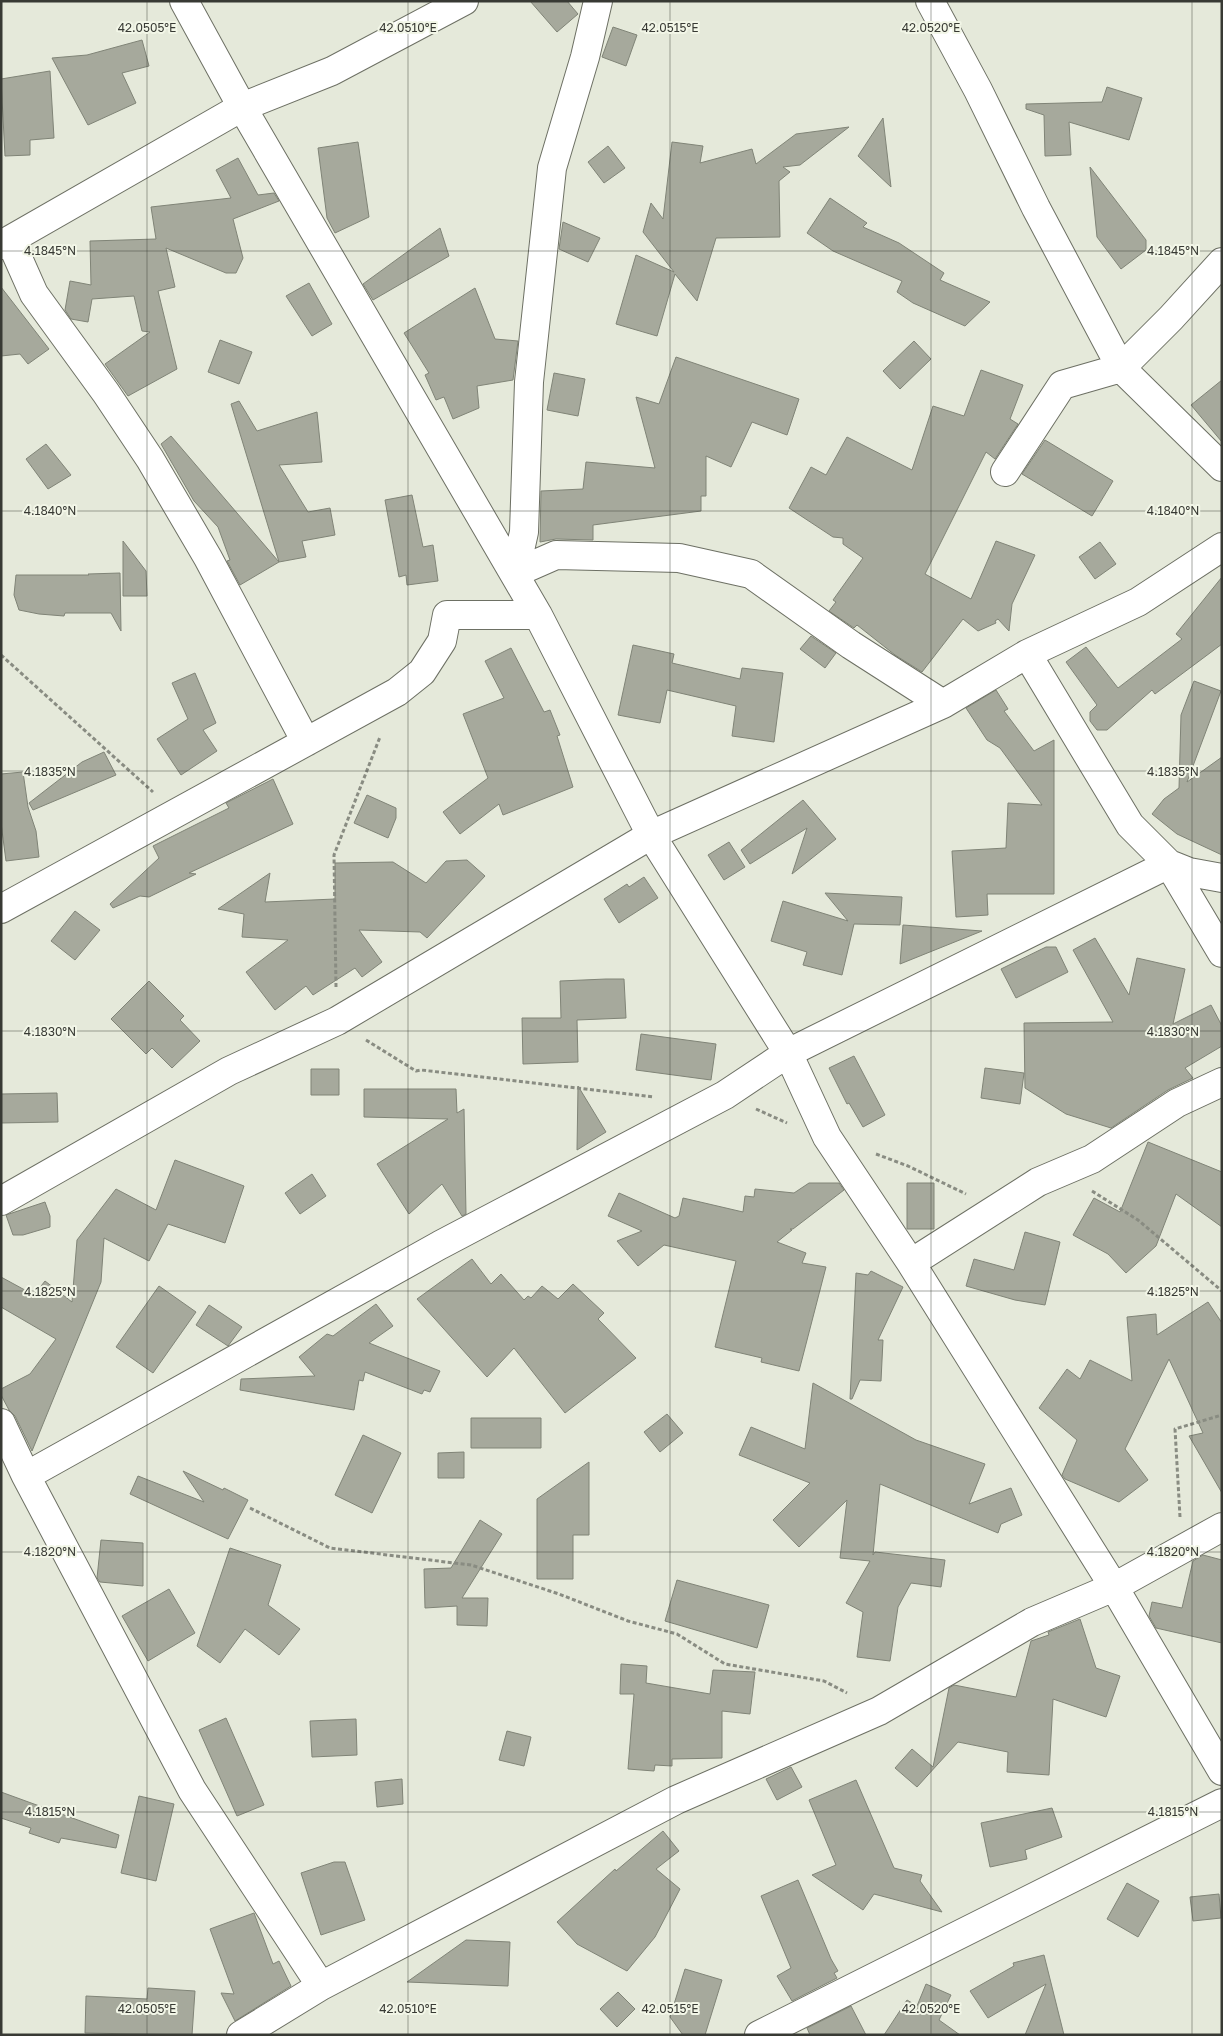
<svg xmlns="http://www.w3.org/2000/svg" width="1223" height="2036" viewBox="0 0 1223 2036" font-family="'Golos Text',sans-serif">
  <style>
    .building { fill: #a6a99c; stroke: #808477 }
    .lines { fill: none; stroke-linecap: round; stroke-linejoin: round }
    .minor-casing { stroke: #6d7064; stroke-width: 30 }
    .path { stroke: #898c82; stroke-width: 3; stroke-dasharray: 4 2.5; stroke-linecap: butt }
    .minor { stroke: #fff; stroke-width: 28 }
    .ticks { fill: none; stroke: #383a34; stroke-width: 1; stroke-opacity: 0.45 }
    .ticks-label { font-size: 12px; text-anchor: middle; fill: #383a34; stroke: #f2f6e7; stroke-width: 4; stroke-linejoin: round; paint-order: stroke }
  </style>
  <rect width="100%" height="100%" fill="#e5e9da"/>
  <path class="building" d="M530,1H567L578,14L557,32Z
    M613,27L637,35L626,66L602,57Z
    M142,40L149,66L122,73L136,103L88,125L52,58L87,55Z
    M50,71L54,138L30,140V155L5,156L1,79Z
    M1107,87L1142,98L1129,140L1069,122L1071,155L1045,156L1044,115L1026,109V104L1102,102Z
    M883,118L891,187L858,156Z
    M849,127L800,165L783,167L790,172L779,181L780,237L716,238L697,301L675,274L657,336L616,324L636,255L674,272L643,232L651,203L663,219L672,142L703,146L700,163L752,149L756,164L796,134Z
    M358,142L369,217L335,233L327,218L318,148Z
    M608,146L625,168L604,183L588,162Z
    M238,158L258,195L274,193L279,201L233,219L243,258L236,273H226L166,248L175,287L158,291L177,369L128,396L105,364L150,332L142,331L134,296L92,299L88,322L71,319L65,310L70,281L91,285L90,241L156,239L151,207L231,198L216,170Z
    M1090,167L1146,240V250L1121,269L1097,237Z
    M830,198L867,223L863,227L899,243L944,273L940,280L990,302L965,326L913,303L897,292L902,281L833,251L807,233Z
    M563,222L600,238L588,262L559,249Z
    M440,228L449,256L373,300L363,284Z
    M309,283L332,324L312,336L286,296Z
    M1,287L49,349L28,364L20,354L1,356Z
    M475,288L495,339L518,341L513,380L477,386L479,408L453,419L444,397L436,400L425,375L429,373L404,333Z
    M220,340L252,352L239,384L208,372Z
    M914,341L931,359L900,389L883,371Z
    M676,357L799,399L787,435L752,422L731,467L706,456V496H701V511L593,525V540L556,539L540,542L541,491L583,489L586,462L655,468L636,397L659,404Z
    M981,370L1023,385L1010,419L1018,424L995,459L986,452L925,574L971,599L996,541L1035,555L1012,604L1009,631L998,619L995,621L996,623L978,631L963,619L922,672L895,655L857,625L854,628L829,611L836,602L833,600L863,558L843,544V538L833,537L789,508L811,467L826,475L847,437L912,470L933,406L964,416Z
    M554,373L585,379L578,416L547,410Z
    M1222,380V442L1191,405Z
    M239,401L257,431L317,412L322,462L279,465L308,512L330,508L335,535L302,541L306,557L279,562L231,404Z
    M171,436L279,562L240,585L227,561L230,560L218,527L194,501L161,444Z
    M1045,440L1113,481L1092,516L1022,474Z
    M46,444L71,475L48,489L26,459Z
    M412,495L423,547L433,545L438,581L407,585L406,575L399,577L385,500Z
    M123,541L146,571L147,596H123Z
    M1100,542L1116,564L1095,579L1079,557Z
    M120,573L121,631L111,613H65L64,616L39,614L19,610L14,595L16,575H89L88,574Z
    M1222,577V644L1155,694L1152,690L1107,730H1097L1090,721V712L1097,705L1066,662L1086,647L1118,688L1182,639L1176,634Z
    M811,636L836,653L825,668L800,649Z
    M633,645L674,654L672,663L740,679L742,668L783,673L774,742L732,736L736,706L667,690L660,723L618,715Z
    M511,648L544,712L550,710L560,735L557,736L573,787L503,815L499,804L460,834L443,812L488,778L463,714L504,698L485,661Z
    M195,673L216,723L203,730L217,751L181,775L157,739L188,719L172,683Z
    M1194,681L1221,691L1187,782L1222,757V855L1177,834L1152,814L1164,799L1179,788L1181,715Z
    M996,690L1008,709L1004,711L1034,751L1054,740V894H987L988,915L956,917L952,851L1006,848L1008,803L1042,805L1000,748L987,740L966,708Z
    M104,752L116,775L33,810L29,803L82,762Z
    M23,772L28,807L36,831L39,857L6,861L1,823V774Z
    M273,779L293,824L189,873L196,874L149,897L140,896L113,908L110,904L159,858L153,846L229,808L226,803Z
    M367,795L396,808V818L388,838L354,823Z
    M803,800L836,839L792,874L807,828L750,864L741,850Z
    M729,842L745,867L724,880L708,855Z
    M467,860L485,876L427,938L420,932L359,930L382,962L362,977L355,968L313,995L306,986L275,1010L246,972L288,940L242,937L244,914L218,909L270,873L265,902L335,899V863L393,862L426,883L446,861Z
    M644,877L658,898L619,923L604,899L627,884L629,887Z
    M825,893L902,897L900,925L854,924L842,975L803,965L807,952L771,941L783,901L848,921Z
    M75,911L100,930L75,960L51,941Z
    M903,925L982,931L900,964Z
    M1095,938L1129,995L1137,958L1185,969L1173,1024L1211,1005L1222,1026V1046L1185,1068L1193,1078L1168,1090L1111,1128L1066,1114L1025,1088L1024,1023L1113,1022L1073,950Z
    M1046,947H1056L1068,972L1016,998L1001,969Z
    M606,979H624L626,1018L577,1020L578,1062L523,1064L522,1018H561L560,981Z
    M149,981L184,1016L180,1020L200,1041L172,1068L152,1048L146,1054L111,1019Z
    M641,1034L716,1044L711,1080L636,1070Z
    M854,1056L885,1115L863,1127L849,1103L847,1104L829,1068Z
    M985,1068L1024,1073L1020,1104L981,1098Z
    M311,1069H339V1095H311Z
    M578,1086L606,1132L577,1150Z
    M364,1089H456L457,1113L464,1109L466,1214L462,1216L442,1184L409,1214L377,1164L448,1119L364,1117Z
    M57,1093L58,1122L1,1123V1094Z
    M1148,1142L1222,1172V1227L1176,1194L1156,1246L1126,1273L1108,1254L1073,1235L1094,1198L1120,1212Z
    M175,1160L244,1186L225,1243L168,1224L149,1261L104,1238L101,1282L32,1451L15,1416L9,1410L1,1395V1389L30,1374L56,1339L1,1307V1277L34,1295L45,1281L72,1302L77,1240L116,1189L156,1210Z
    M312,1174L326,1196L300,1214L285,1193Z
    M809,1183H839L844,1190L793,1229H790L792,1230L777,1242L806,1253L802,1263L826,1267L799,1371L761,1362L762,1358L715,1347L736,1261L664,1245L638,1266L617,1241L642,1231L608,1216L619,1193L675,1218L679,1216L683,1198L743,1212L745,1196L754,1197L755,1189L794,1193Z
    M907,1183H934V1229H907Z
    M45,1202L50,1216V1227L23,1235H13L6,1215Z
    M1025,1232L1060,1242L1045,1305L1015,1300L966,1286L974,1259L1014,1270Z
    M472,1259L491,1284L501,1274L524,1300L528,1296L531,1298L542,1286L558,1299L573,1284L604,1313L598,1319L636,1358L565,1413L514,1348L487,1377L417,1299Z
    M871,1271L903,1287L878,1340H883L881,1381L860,1380L852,1399H850L856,1273L868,1275Z
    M159,1286L196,1312L153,1373L116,1347Z
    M1208,1302L1222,1323V1493L1189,1436L1203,1433L1169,1359L1125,1449L1148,1480L1119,1502L1065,1479L1062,1475L1077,1440L1039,1408L1067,1369L1080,1379L1090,1360L1132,1381L1127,1317L1156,1314L1157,1335Z
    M376,1304L393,1326L369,1343L440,1371L430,1392L424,1390L422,1394L365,1372L363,1381L359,1380L354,1410L240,1390L241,1379L315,1376L299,1357L327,1334L333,1336Z
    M209,1305L242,1327L228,1346L196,1325Z
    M813,1383L916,1440L985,1464L969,1504L1011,1488L1022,1515L1001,1524L998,1533L880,1484L873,1555L875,1552L945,1560L941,1587L911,1583L898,1607L890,1661L857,1657L863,1612L846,1603L870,1561L840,1558L847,1500L799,1547L773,1520L810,1483L739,1455L751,1427L805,1449Z
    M667,1414L683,1433L660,1452L644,1432Z
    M471,1418H541V1448H471Z
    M363,1435L401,1453L372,1513L335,1495Z
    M464,1452V1478H438V1453Z
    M589,1462V1535H573V1579H537V1499Z
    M183,1471L223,1490L224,1488L248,1500L228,1539L130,1494L138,1476L204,1502Z
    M480,1520L502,1534L462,1598H488L487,1626L457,1625V1606L425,1608L424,1569L451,1568Z
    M101,1540L143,1543V1586L100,1582L97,1578Z
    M230,1548L281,1565L268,1605L300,1629L279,1655L245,1629L220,1663L197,1646Z
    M1203,1555L1222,1560V1643L1156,1628L1149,1616L1152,1602L1182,1608L1193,1561Z
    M677,1580L769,1605L757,1648L665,1621Z
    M169,1589L195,1633L148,1661L122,1616Z
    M1080,1619L1096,1668L1120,1676L1106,1717L1053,1699L1049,1775L1007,1772L1008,1752L958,1742L917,1787L895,1768L912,1749L933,1767L949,1688L954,1685L1016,1697L1031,1641L1049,1635L1048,1632Z
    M621,1664L647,1666L646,1683L710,1694L713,1670L755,1672L750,1714L722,1711V1758L672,1759V1766L655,1765L654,1771L628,1769L634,1694H620Z
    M226,1718L264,1805L237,1816L199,1730Z
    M356,1719L357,1755L312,1757L310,1721Z
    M507,1731L531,1737L524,1766L499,1760Z
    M791,1767L802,1787L777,1800L766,1779Z
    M402,1779L403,1804L377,1807L375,1782Z
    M856,1780L894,1868L922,1875L920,1881L942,1912L874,1894L863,1910L812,1875L836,1865L809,1800Z
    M1,1792L119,1835L116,1848L61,1838L59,1843L29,1833L31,1828L1,1818Z
    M139,1796L174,1804L156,1881L121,1873Z
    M1052,1808L1062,1837L1025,1850L1027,1859L990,1867L981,1823Z
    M663,1831L679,1851L656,1869L680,1889L655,1937L627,1971L577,1944L557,1922L615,1869L616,1871Z
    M334,1862H345L365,1920L321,1935L301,1873Z
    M798,1880L831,1959L838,1971L834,1973L837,1978L792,2001L777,1976L791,1968L761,1896Z
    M1127,1883L1159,1901L1138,1937L1107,1919Z
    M1219,1894L1221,1918L1193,1921L1190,1897Z
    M254,1913L273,1964L279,1961L291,1986L235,2021L221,1993L234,1994L210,1929Z
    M466,1940L510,1942L508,1986L407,1982Z
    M1044,1955L1064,2035H1025L1046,1984L988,2018L970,1991L1014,1966L1013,1963Z
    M685,1969L722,1980L705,2035H683L670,2017Z
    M926,1984L951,1995L939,2020L960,2035H884L907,2000L917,2006Z
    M148,1988L195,1991L192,2035L85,2033L86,1996L147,1999Z
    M618,1992L635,2009L617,2027L600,2009Z
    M851,2006L866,2035H810L807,2028Z"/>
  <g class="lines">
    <g class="minor-casing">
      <path id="minor" d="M184,1L242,107L538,615L651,835L788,1053L827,1137L911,1263L1114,1587L1222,1771
        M930,1L978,90L1036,208L1121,368L1222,467
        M10,240L34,294L106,393L150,459L208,558L306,742
        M1,245L242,107L332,71L464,1
        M1005,472L1062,385L1121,368L1171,318L1222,262
        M515,573L556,555L679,558L751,574L851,645L943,704L1027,654L1130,825L1169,864L1189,872L1222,878
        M515,573L524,532L529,382L552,168L585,57L598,1
        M1027,654L1138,602L1222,547
        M1,909L397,692L422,672L442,641L447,615H538
        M1,1201L229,1071L337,1021L651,835L943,704
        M911,1263L1038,1182L1092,1159L1177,1103L1222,1082
        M1,1423L26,1476L192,1790L321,1986
        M26,1476L440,1245L725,1095L788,1053L1169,864L1222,953
        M241,2035L321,1986L676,1800L879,1711L1032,1622L1114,1587L1222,1527
        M759,2035L1222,1803"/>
    </g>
    <path class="path" d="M1,655L153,792
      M336,987L334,855L380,737
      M366,1040L416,1071L421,1070L654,1097
      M756,1109L787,1123
      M876,1154L908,1166L966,1194
      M1092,1191L1138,1220L1222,1291
      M250,1508L330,1548L471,1565L559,1594L628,1621L677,1634L725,1664L824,1681L847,1693
      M1180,1517L1175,1429L1222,1415"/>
    <use href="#minor" class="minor"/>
  </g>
  <path class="ticks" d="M147,1V2035M408,1V2035M670,1V2035M931,1V2035M1192,1V2035M1,251H1222M1,511H1222M1,771H1222M1,1031H1222M1,1291H1222M1,1552H1222M1,1812H1222"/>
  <g class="ticks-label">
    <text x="147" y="32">42.0505°E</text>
    <text x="408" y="32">42.0510°E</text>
    <text x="670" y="32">42.0515°E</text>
    <text x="931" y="32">42.0520°E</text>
    <text x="50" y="255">4.1845°N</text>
    <text x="1173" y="255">4.1845°N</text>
    <text x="50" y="515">4.1840°N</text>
    <text x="1173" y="515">4.1840°N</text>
    <text x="50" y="776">4.1835°N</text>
    <text x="1173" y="776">4.1835°N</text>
    <text x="50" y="1036">4.1830°N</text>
    <text x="1173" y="1036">4.1830°N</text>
    <text x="50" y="1296">4.1825°N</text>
    <text x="1173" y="1296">4.1825°N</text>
    <text x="50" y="1556">4.1820°N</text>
    <text x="1173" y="1556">4.1820°N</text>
    <text x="50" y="1816">4.1815°N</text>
    <text x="1173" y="1816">4.1815°N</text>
    <text x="147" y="2013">42.0505°E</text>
    <text x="408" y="2013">42.0510°E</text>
    <text x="670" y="2013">42.0515°E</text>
    <text x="931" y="2013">42.0520°E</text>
  </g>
  <rect width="1223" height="2036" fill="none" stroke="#383a34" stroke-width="5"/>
</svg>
